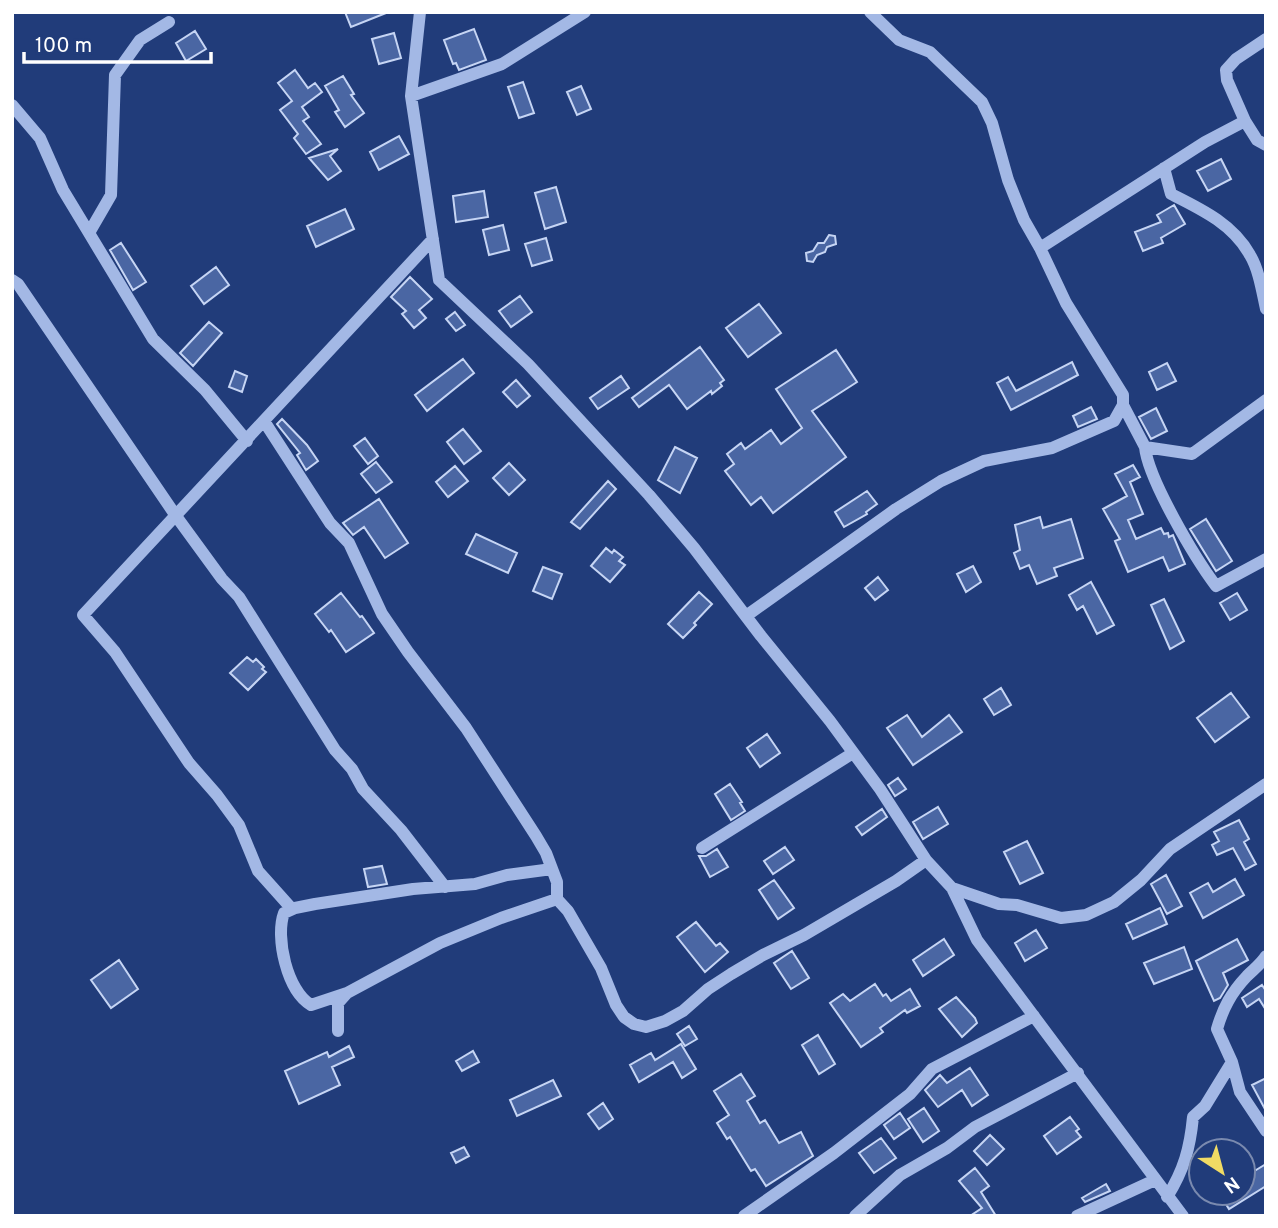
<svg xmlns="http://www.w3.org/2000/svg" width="1278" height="1228" viewBox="0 0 1278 1228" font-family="Overpass,sans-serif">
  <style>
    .building { fill: #4a66a3; stroke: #c6d5f4; stroke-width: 2 }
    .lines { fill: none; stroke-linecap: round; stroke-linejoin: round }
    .minor { stroke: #a3b8e5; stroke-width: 12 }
  </style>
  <rect width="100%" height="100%" fill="#213c7a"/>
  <path class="building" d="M345,12H386V13L351,27Z
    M474,29L486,60L459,70L456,63L453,64L444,40Z
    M195,31L206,49L186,61L176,43Z
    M394,33L401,58L379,64L372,39Z
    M295,70L308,88L315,83L322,92L302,107L309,117L303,121L321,144L306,154L294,138L298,134L280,110L292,101L278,83Z
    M343,76L354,94L351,95L364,113L345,127L335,112L339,110L325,86Z
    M523,82L534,113L519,118L508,87Z
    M581,86L591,109L577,115L567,92Z
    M399,136L409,154L379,170L370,152Z
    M338,149L330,156L341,171L328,180L309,158Z
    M1221,159L1231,179L1208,191L1197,171Z
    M556,187L566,222L545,229L535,193Z
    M484,191L488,217L456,222L453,196Z
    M1174,205L1185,224L1161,238L1163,243L1143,251L1135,232L1161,222L1157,215Z
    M345,209L354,229L316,247L307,226Z
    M503,225L509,250L489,255L483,230Z
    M829,235L835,236L836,244L827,247L825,252L817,255L813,262L807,261L806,253L813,251L818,243H824Z
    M546,238L552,260L532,266L525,244Z
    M121,243L146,282L133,290L110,250Z
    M216,267L229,285L204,304L191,286Z
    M410,277L432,299L419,310L426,318L414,328L402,314L406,311L391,297Z
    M520,296L532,312L511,327L499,311Z
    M759,304L781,333L748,357L726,328Z
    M455,312L465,325L456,331L446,319Z
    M209,322L222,333L193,366L180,353Z
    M700,347L724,380L720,383L722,386L712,394L711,391L687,409L669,385L639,407L632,398Z
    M836,350L857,382L812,411L846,457L773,513L761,497L751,505L725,471L734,464L727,454L741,443L745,449L771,430L781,444L802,428L776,389Z
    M463,359L474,373L427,411L415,395Z
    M1072,362L1078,375L1011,410L997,383L1008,377L1016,391Z
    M1167,363L1176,381L1157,390L1149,372Z
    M235,371L247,376L242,392L229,387Z
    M621,376L629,388L598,409L590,398Z
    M516,380L530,396L517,407L503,392Z
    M1091,407L1097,419L1078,427L1073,416Z
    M1156,408L1167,431L1151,439L1139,417Z
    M282,419L307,445L318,461L306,470L297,455L300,453L277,424Z
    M463,429L481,451L464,464L447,442Z
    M365,438L378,456L368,464L354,446Z
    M675,447L697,458L680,493L658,480Z
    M376,462L392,482L376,493L361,474Z
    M509,463L525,480L509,495L493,478Z
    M1133,465L1140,477L1130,482L1143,514L1128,520L1136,539L1161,528L1164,534L1168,533L1169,537L1173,535L1185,564L1169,571L1163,557L1128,572L1115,541L1120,539L1103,509L1127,496L1115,474Z
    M455,466L468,481L448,497L436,482Z
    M608,481L616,489L580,529L571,522Z
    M867,491L877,504L866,512L867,514L844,527L835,512Z
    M379,499L408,543L385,558L364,527L353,535L343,523Z
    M1040,517L1043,528L1071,519L1083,558L1054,568L1057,576L1037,584L1029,565L1020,569L1014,553L1020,550L1015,525Z
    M1206,519L1232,561L1216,571L1190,529Z
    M476,534L517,553L508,573L466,554Z
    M606,548L612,553L614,550L623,557L619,561L625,565L610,582L591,566Z
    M973,566L981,582L966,592L957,574Z
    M543,567L562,574L552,599L533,591Z
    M878,577L888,590L875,600L865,588Z
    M1091,582L1114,625L1097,634L1083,606L1077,610L1069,595Z
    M699,592L712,604L694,623L696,625L683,638L668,624Z
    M341,593L360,617L362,616L374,633L346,652L331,630L329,632L315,614Z
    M1237,593L1247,610L1230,620L1220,603Z
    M1164,599L1184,641L1170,649L1151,605Z
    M247,657L253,662L256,659L264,667L262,669L266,672L248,690L230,673Z
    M1001,688L1011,705L994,715L984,699Z
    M1231,693L1249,717L1215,742L1197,718Z
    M907,715L922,737L949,715L962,732L913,765L887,728Z
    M767,734L780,753L760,767L747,748Z
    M898,778L906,789L895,796L888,785Z
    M730,784L742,802L740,803L745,811L731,820L715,794Z
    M938,807L948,824L923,839L913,822Z
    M882,809L887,817L862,835L856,827Z
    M1239,820L1249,839L1244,842L1256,864L1245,870L1233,848L1217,855L1212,845L1219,841L1214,832Z
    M1027,841L1043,873L1020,884L1004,852Z
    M785,847L794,860L773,874L764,861Z
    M717,849L728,867L710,877L699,856H706Z
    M382,866L387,884L368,887L364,869Z
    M1166,875L1182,906L1167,914L1151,884Z
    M1235,879L1244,895L1203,918L1190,893L1208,883L1213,892Z
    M774,880L794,908L778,919L759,890Z
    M1160,908L1167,924L1133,939L1126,924Z
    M696,922L716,946L720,943L728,952L705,972L677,937Z
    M1036,930L1047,948L1025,961L1015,943Z
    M944,939L954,955L923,976L913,960Z
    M1237,939L1248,960L1223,973L1228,985L1220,998L1214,1001L1196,961Z
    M1184,947L1192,969L1154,984L1144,963Z
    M792,951L809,978L791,989L774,963Z
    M119,960L138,989L111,1008L91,980Z
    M875,984L883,996L886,994L891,1001L910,989L920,1006L907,1013L905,1010L880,1028L883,1032L861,1047L830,1003L843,994L850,1001Z
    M1262,985L1266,991V1010L1259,999L1247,1007L1242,998Z
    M956,997L975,1018L977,1023L962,1037L939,1009Z
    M689,1026L697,1039L685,1046L677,1034Z
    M818,1035L835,1064L819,1074L802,1045Z
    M681,1044L696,1069L682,1078L673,1062L639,1082L630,1065L651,1053L655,1060Z
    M349,1046L354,1057L332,1067L340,1085L299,1104L285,1071L327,1052L329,1057Z
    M473,1051L479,1062L462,1071L456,1061Z
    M970,1068L988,1095L972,1106L962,1090L938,1107L925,1090L940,1075L947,1083Z
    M741,1074L755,1096L747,1101L760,1123L765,1120L779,1143L801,1132L813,1156L766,1186L755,1169L751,1171L730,1137L727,1139L717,1123L729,1115L714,1091Z
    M1266,1078V1111L1252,1085Z
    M553,1080L561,1096L517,1116L510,1100Z
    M603,1103L613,1119L599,1129L588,1114Z
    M924,1108L939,1131L923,1142L908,1119Z
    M900,1113L910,1128L894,1139L884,1125Z
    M1070,1117L1079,1129L1076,1131L1081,1137L1057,1154L1044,1136Z
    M990,1135L1004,1149L987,1165L974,1151Z
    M881,1138L896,1158L874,1173L859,1153Z
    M464,1147L469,1156L456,1163L451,1153Z
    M1266,1164V1186L1229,1209L1219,1193H1243V1178Z
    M975,1168L989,1186L981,1192L996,1216H970L982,1208L959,1181Z
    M1106,1184L1110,1191L1085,1202L1082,1198Z"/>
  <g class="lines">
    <path class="minor" d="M420,12L411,96L439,280L528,364L649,495L694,548L761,636L830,721L880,789L926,860L952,888L977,940L1183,1216
      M870,12L899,40L930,52L982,102L992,123L1008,180L1024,220L1040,248L1205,142L1245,121L1257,140L1266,145
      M169,22L140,40L115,75L111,195L89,233L153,339L205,390L247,441
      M411,96L502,64L585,12
      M12,105L40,138L63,190L89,233
      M1245,121L1227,80L1226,70L1236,59L1266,39
      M1164,168L1171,194C1201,209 1233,224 1250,255C1259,270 1262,291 1266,309
      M12,280L18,284L176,516L222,579L239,597L335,750L352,769L363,789L401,830L445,887
      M1123,405L1145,447L1192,454L1266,400
      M264,421L330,523L349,543L382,614L408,652L466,728L536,836L546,853L557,882V899L568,911L601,968L616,1005L624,1017L634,1024L646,1027L665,1021L683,1011L708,989L731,974L763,955L804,935L896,881L926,860
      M1145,447C1148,479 1195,558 1216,586L1266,559
      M746,616L896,509L941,481L984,461L1052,448L1114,421L1123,405V395L1066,303L1040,248
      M702,848L853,753
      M952,888L999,904L1017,905L1061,918L1086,915L1114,902L1141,880L1170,849L1266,784
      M292,909L258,871L239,825L217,795L189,763L115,652L83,615L433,239
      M347,993L311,1005C287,991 275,937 284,913L295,908L315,904L413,889L475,884L507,875L552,869
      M338,1031V1003L347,993L440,943L501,918L557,899
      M1232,1062L1240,1092L1266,1131
      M1167,1197C1184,1170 1190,1148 1193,1117L1205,1106L1232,1062L1217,1029C1223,1008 1231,993 1247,976C1254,969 1261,964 1266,956
      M744,1216L834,1153L910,1094L932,1069L1034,1016
      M855,1216L900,1175L947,1148L975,1127L1078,1073
      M1077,1216L1155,1180"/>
  </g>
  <rect width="1278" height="1228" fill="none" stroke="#ffffff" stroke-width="28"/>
  <g transform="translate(1222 1172) rotate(144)"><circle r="33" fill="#213c7a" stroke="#7a8aaf" stroke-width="2"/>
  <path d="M0-5L12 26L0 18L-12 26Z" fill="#f1db64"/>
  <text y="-10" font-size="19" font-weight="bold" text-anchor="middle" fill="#ffffff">N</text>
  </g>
  <path d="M24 52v10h187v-10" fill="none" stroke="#ffffff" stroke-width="3.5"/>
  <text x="35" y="52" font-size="21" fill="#ffffff" stroke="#213c7a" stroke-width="5" paint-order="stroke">100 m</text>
</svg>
